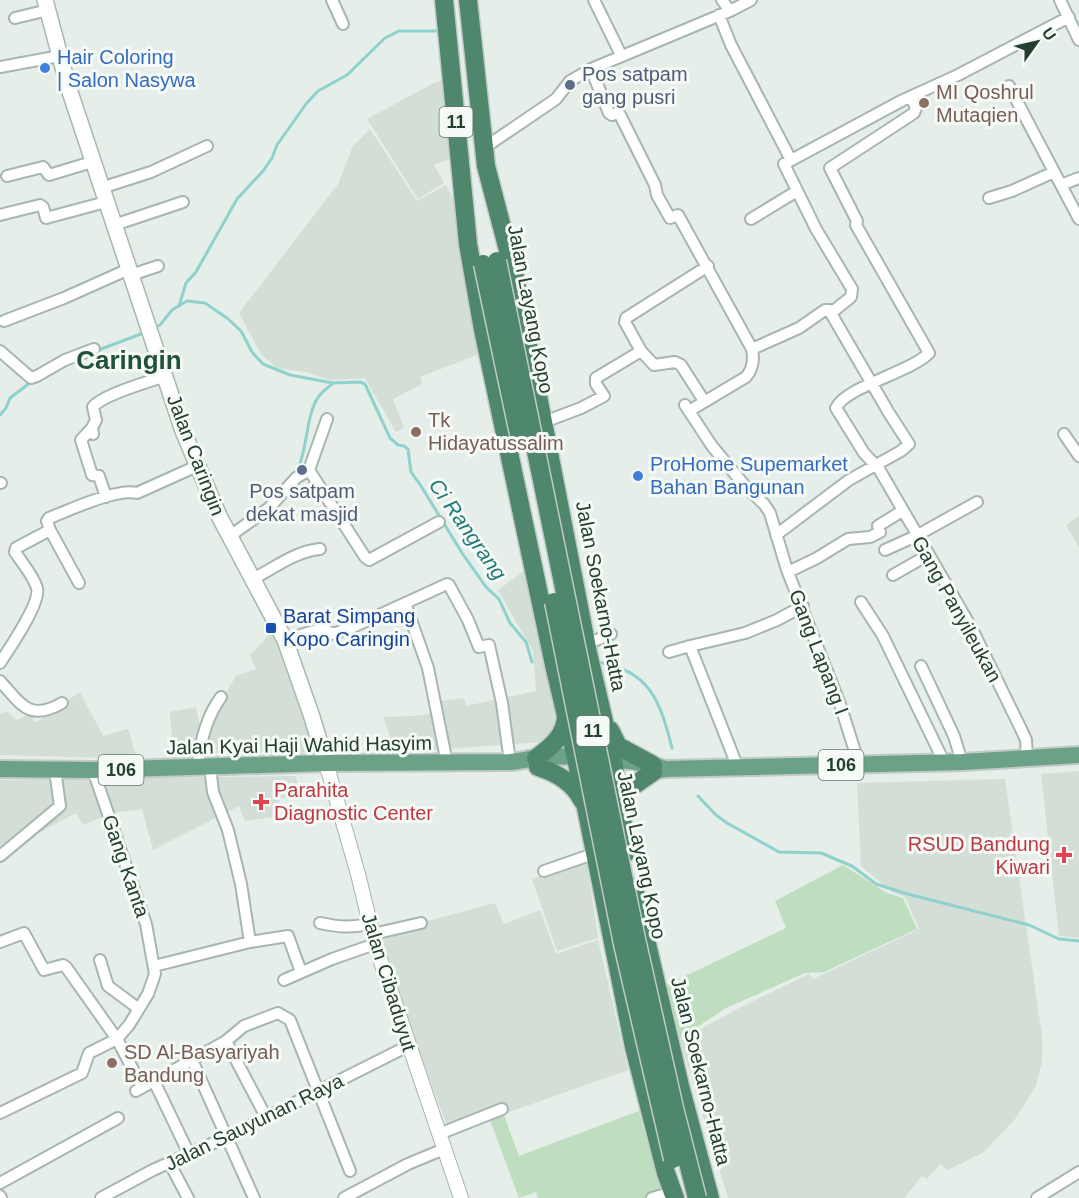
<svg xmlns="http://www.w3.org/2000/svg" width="1079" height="1198" viewBox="0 0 1079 1198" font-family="Arial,sans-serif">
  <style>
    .built { fill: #d3ded7 }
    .green { fill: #bfdec0 }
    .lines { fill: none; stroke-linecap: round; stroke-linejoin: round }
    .stream { stroke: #8fd1cc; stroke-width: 3 }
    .minor-casing { stroke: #a7b6ae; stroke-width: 14 }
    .tertiary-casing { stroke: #a7b6ae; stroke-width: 16 }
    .secondary-casing { stroke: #a4baad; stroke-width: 18 }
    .primary-casing { stroke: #c2cac6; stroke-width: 20 }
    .trunk-casing { stroke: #c2cac6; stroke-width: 21 }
    .minor { stroke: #fff; stroke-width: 10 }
    .tertiary { stroke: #fff; stroke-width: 14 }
    .secondary { stroke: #fff; stroke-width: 15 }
    .primary { stroke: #6ba287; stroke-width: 16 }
    .trunk { stroke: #4e876c; stroke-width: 18 }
    .trunk-bridge-casing { stroke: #c2cac6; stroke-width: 21; stroke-linecap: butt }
    .trunk-bridge { stroke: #4e876c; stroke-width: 18 }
    .shop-dot { fill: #3f7fe0; stroke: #f6faf7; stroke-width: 2 }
    .service-dot { fill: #5c6f8a; stroke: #f6faf7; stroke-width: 2 }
    .education-dot { fill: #8d6e63; stroke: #f6faf7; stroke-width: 2 }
    .transit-dot { fill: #1a4fb4; stroke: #f6faf7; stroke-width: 2 }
    .health-dot { fill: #e0444e; stroke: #f6faf7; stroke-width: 2 }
    .labels { text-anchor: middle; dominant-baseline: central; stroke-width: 6; stroke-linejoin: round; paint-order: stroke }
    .shield { fill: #f6faf7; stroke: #63786d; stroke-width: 1.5 }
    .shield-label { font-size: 18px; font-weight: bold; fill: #244032 }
    .shop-label { font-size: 20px; fill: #366cbe; stroke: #f6faf7; text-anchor: start }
    .service-label { font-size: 20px; fill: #4e5e75; stroke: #f6faf7; text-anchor: start }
    .education-label { font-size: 20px; fill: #785e54; stroke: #f6faf7; text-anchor: start }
    .street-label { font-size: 20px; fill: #244032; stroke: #f6faf7 }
    .transit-label { font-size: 20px; fill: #164399; stroke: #f6faf7; text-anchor: start }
    .health-label { font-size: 20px; fill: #be3a42; stroke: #f6faf7; text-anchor: start }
    .water-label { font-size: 21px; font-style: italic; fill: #1f7b75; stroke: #f6faf7 }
    .district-label { font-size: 26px; font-weight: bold; fill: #20523a; stroke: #f6faf7 }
  </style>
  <rect width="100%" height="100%" fill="#e5eee8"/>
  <path class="built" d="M449,78L460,154L434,165L444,183L418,199L367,119L434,83Z
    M370,129L417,201L446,185L469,233L482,353L420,377L422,384L393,399L404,428L396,432L365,378L329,380L306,372L277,368L261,354L239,313L338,184L353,146Z
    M1079,516V548L1066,525Z
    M524,571L558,697L555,724L551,735L539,742L396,753L383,717L415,716L442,712V701L464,698L466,706L536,691L533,651L498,590Z
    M272,632L318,753H173L170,712L196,707L200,727H206L236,676L256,669L250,655Z
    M80,692L103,736L128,729L137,759L0,755V714L7,711L16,720L30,714L35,723Z
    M1079,771V938L1059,936L1041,774Z
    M296,776L299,797L279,798L280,816L245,821L239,806L153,850L142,809L112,813L83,825L76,813L0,854V780Z
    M1005,779L1042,1036V1061L1036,1086L1015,1119L984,1152L948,1170L940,1164L927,1179L922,1176L904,1198H728L680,1040L739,1008L809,974L813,979L919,929L905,897L892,892L861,866L857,783Z
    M586,858L598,938L557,951L532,879Z
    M495,903L504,924L540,910L556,954L598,940L628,1070L450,1133L403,1009L379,934Z"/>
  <path class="green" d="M843,865L887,893L903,898L917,929L824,972L805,973L726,1008L676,1041L664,986L786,928L775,901Z
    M639,1111L662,1193L644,1198H538L536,1192L519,1198L490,1120L504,1115L519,1156Z"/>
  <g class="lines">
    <path class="stream" d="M179,306L186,283L196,272L237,199L263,171L272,158L277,145L306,104L318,91L347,75L385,38L399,31H440
      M154,328L160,325L172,310L187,301L205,303L227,318L241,331L252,352L263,364L290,375L333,383L360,382L365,384L390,438L398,445L404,446L408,449L411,472L421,486L462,553L486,587L499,599L510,623L526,642L532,662
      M96,351L146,332
      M0,415L6,408L10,398L31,382
      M296,473C308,452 305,415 319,396C323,391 329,387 333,383
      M597,662C650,670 660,701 672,748
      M698,796L716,815L727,823L779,852L821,853L852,866L876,884L904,893L1029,925L1059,939L1079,941"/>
    <g class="minor-casing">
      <path id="minor" d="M332,0L343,24
        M594,0L621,55
        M722,0L730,11
        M1060,0L1079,40
        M719,15L731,45L791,160
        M15,18L48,10
        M0,67L60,56
        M591,69L609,113L612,115L618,113L620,115L655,185L657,195L670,218L678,215L752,349C754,359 753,369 746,377L689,411
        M1009,86L1061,185L1079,178
        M911,97L916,108L914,113L830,168L857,221L856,225L929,353C911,372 845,387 836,408L864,453L879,469L971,627L1021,729L1026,740L1027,758
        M484,148L556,99L570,81L591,69L730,11L751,0
        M7,176L43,167L49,175L92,162
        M1061,185L1079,219
        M101,188L151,172L207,146
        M989,198L1012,191L1054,172
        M0,215L40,205L43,207L46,218L106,202
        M751,219L797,191
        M114,225L183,202
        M131,275L158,266
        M831,313L851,297L852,289L816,229L784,164L903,100L958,75L1069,17
        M4,321L64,298L129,269
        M752,349L799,328L825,310H829L889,413L909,444L901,451L849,480L776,535
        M0,351L31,378L37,376L65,360L94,349
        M704,401L681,365L675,362L654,365L641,351L625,322L626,318L708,266
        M685,405L712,446L745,486L764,504L770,513L787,570L840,704L859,764
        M544,422L581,408L604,396L596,384V378L641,351
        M1064,434L1079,456
        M309,470L327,419
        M0,483H1
        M106,497L99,476L92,475L81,440L92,428L93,434L92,428L96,420L93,407C102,395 150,381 166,376
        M50,530L79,583
        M230,536L269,508L296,478L309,470L365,557L369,560L439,522
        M885,550L916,536L977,502
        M788,572L817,558L848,539L870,537L880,532L878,526L902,511
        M893,575L928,555
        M253,579C274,568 296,551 320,549
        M861,602L883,636L944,762
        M405,603L428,668L447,763
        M285,640L323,628L333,634L353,627L447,584L449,585L468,620L479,647L489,645L502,703L510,762
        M587,644L611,634
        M669,652L690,646
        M0,663C9,649 41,603 37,588C33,575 22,563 15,552L16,548L50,530L47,521L49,518C70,510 116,488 137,493L197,466
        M921,666L954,736L962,762
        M0,681C21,704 29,722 62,703
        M210,766L213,792L228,830L241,884L250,942
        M198,767C200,743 207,716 221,697
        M738,768L690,646L745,633L777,620L803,606
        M0,856L60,806L55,770
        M544,871L596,853
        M320,923C338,927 351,928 369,924
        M373,934L421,923
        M0,942L24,933L44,970L63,965L66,967L117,1039L142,1087
        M100,960L108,986L139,1009
        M154,966L250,942L288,936L301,972
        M284,980L332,959L375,944
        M226,1041L266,1117
        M192,1060L254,1198
        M154,1081L189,1154
        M136,1091L226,1041L244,1026L278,1013L290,1020L350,1171
        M0,1113L82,1073L89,1053L117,1039L129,1025L148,994L155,974L146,924L93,770
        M439,1134L502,1109
        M170,1164L188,1198
        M0,1183L118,1118
        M0,1196L1,1198
        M101,1198L153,1170L227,1137L408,1046
        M344,1198L408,1164L444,1149
        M652,1198L673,1192
        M1037,1198L1079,1172"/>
    </g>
    <g class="tertiary-casing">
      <path id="tertiary" d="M326,763L358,874L375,944L461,1198"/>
    </g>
    <g class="secondary-casing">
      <path id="secondary" d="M45,0L68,86L183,431L219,516L285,640L311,714L326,763"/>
    </g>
    <g class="primary-casing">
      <path id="primary" d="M0,769L93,770L326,763L510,762C520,761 528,759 537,758C567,754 637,759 665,769
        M655,771L665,769L962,762L1079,755"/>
    </g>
    <g class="trunk-casing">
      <path id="trunk" d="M444,0L468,244L483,330L554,665L576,758L634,1047L666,1173L675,1198
        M468,0L486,166L514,273L588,653L613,760L627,852
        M610,730L618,746L653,765
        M536,758C551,747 566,735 566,715
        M538,767C557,773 573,782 582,800
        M619,808L627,790L653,772
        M634,888L680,1086L710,1198"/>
    </g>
    <use href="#minor" class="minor"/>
    <use href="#tertiary" class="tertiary"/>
    <use href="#secondary" class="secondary"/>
    <use href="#primary" class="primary"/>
    <use href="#trunk" class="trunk"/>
    <g class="trunk-bridge-casing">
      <path id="trunk-bridge" d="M497,261L636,939L674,1108L697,1198
        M483,264L519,434
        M554,602L623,944L673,1159"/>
    </g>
    <use href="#trunk-bridge" class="trunk-bridge"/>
  </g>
  <g class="shop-dot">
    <circle cx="45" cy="68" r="6"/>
    <circle cx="638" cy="476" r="6"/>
  </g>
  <g class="service-dot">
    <circle cx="570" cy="85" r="6"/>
    <circle cx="302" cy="470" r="6"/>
  </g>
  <g class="education-dot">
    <circle cx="924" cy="103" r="6"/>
    <circle cx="416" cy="432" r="6"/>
    <circle cx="112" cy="1063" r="6"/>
  </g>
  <rect class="transit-dot" x="265" y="622" width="12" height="12" rx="3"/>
  <g class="health-dot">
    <path d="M258 793h6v6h6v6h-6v6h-6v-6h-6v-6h6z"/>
    <path d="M1061 846h6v6h6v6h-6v6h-6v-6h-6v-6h6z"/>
  </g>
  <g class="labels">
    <g class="shield">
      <rect x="439.5" y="107" width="33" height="30" rx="4.5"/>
      <rect x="576.5" y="716" width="33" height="30" rx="4.5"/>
      <rect x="818.5" y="750" width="45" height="30" rx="4.5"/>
      <rect x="98.5" y="755" width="45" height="30" rx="4.5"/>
    </g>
    <g class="shield-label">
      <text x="456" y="122">11</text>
      <text x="593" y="731">11</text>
      <text x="841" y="765">106</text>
      <text x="121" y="770">106</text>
    </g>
    <g class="shop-label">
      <text x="57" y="57">Hair Coloring<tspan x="57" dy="23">| Salon Nasywa</tspan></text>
      <text x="650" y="464">ProHome Supemarket<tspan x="650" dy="23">Bahan Bangunan</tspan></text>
    </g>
    <g class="service-label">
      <text x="582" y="74">Pos satpam<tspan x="582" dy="23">gang pusri</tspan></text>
      <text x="302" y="491" text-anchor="middle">Pos satpam<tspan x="302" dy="23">dekat masjid</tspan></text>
    </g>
    <g class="education-label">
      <text x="936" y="92">MI Qoshrul<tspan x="936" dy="23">Mutaqien</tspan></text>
      <text x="428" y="420">Tk<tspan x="428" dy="23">Hidayatussalim</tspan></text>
      <text x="124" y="1052">SD Al-Basyariyah<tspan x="124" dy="23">Bandung</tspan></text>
    </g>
    <g class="street-label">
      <text transform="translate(531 309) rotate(79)">Jalan Layang Kopo</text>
      <text transform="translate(196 455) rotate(69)">Jalan Caringin</text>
      <text transform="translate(601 596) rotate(79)">Jalan Soekarno-Hatta</text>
      <text transform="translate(957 609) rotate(61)">Gang Panyileukan</text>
      <text transform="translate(819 652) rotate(69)">Gang Lapang I</text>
      <text transform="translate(299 745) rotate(-1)">Jalan Kyai Haji Wahid Hasyim</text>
      <text transform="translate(642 855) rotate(78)">Jalan Layang Kopo</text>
      <text transform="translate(126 866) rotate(71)">Gang Kanta</text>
      <text transform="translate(389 982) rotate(73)">Jalan Cibaduyut</text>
      <text transform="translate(701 1071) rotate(76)">Jalan Soekarno-Hatta</text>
      <text transform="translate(254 1122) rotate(-26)">Jalan Sauyunan Raya</text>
    </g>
    <g class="transit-label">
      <text x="283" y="616">Barat Simpang<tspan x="283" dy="23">Kopo Caringin</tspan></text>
    </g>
    <g class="health-label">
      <text x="274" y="790">Parahita<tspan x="274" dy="23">Diagnostic Center</tspan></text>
      <text x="1050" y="844" text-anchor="end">RSUD Bandung<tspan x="1050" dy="23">Kiwari</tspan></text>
    </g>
    <g class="water-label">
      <text transform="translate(468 529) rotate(55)">Ci Rangrang</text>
    </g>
    <g class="district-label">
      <text x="129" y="360">Caringin</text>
    </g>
  </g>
  <g transform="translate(1037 42) rotate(56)" stroke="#f6faf7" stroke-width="4.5" paint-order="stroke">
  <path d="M0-4.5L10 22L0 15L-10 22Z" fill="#244032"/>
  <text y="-9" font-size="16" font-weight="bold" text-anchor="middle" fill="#244032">U</text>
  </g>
</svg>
